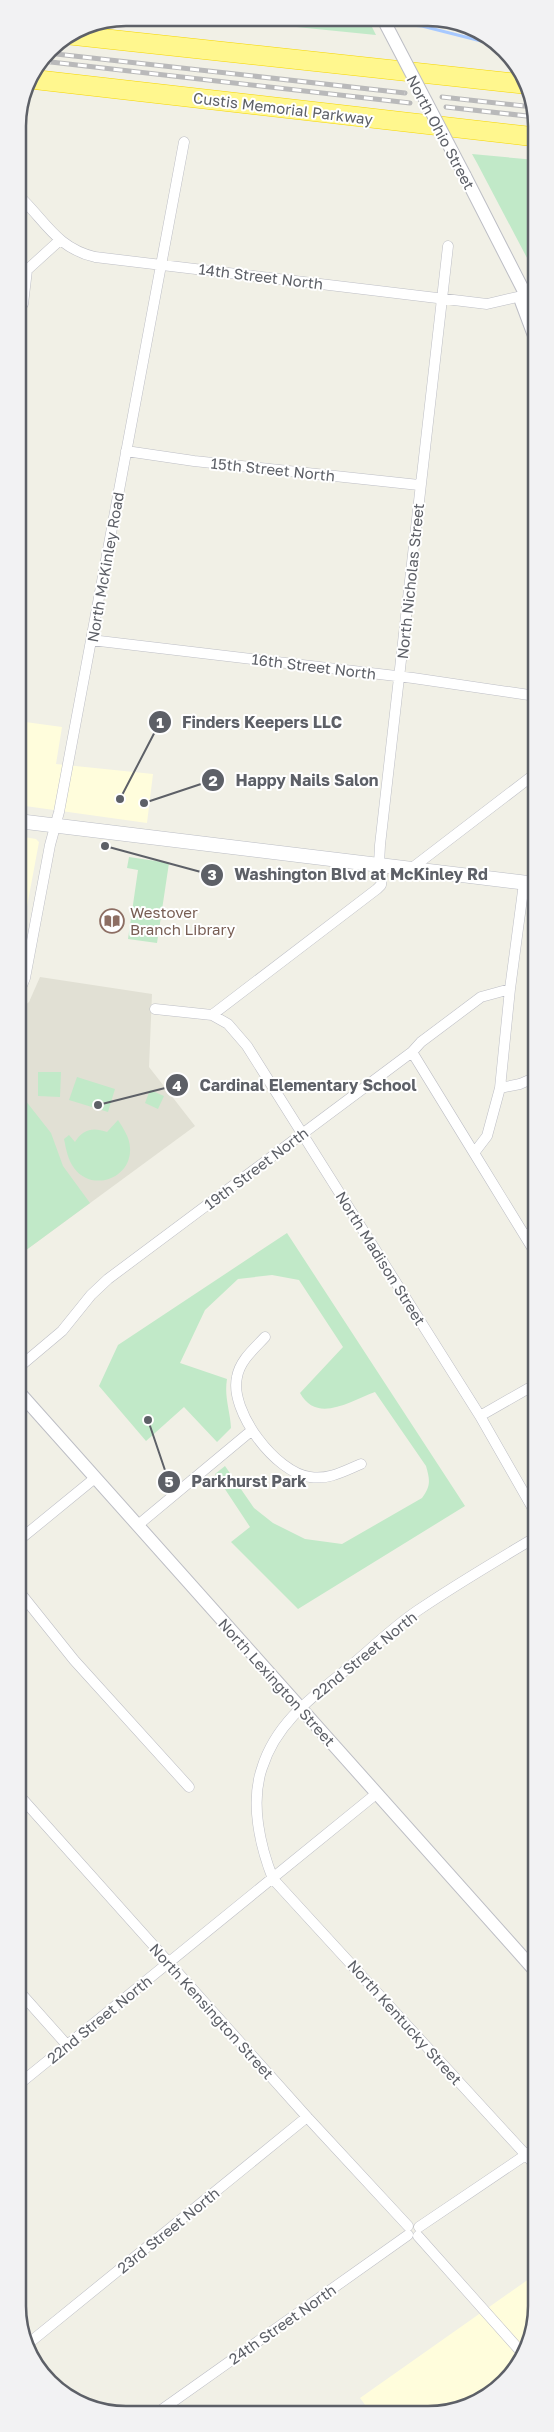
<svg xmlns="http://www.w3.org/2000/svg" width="554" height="2432" viewBox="0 0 554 2432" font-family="'Golos Text',sans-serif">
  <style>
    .commercial { fill: #fffddc }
    .education { fill: #e1e0d4 }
    .green { fill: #c1e9c8 }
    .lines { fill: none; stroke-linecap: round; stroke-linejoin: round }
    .stream { stroke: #a7c9ff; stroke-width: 3 }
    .minor-casing { stroke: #bdbec5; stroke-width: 11 }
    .tertiary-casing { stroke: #bdbec5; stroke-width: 14 }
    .secondary-casing { stroke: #bbbdc4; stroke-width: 15 }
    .motorway-casing { stroke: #f6d600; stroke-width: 20 }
    .minor { stroke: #fff; stroke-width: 10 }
    .tertiary { stroke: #fff; stroke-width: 12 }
    .secondary { stroke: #fff; stroke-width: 14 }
    .motorway { stroke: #fff78e; stroke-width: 19 }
    .rail-casing { stroke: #b9b9ba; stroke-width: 5 }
    .rail { stroke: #fff; stroke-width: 3; stroke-dasharray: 9; stroke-linecap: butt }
    .tertiary-bridge-casing { stroke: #bdbec5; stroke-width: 14; stroke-linecap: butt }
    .tertiary-bridge { stroke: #fff; stroke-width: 12 }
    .labels { text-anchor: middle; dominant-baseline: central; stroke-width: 4; stroke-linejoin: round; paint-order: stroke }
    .street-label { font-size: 15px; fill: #5d6067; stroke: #fff }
    .education-label { font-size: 15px; fill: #785e54; stroke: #fff; text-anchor: start }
    .rim { fill: none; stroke: #5d6067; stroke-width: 2.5 }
    .leader { fill: none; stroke: #5d6067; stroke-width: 2 }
    .callout-dot { fill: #5d6067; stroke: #fff; stroke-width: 2 }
    .mark-label { font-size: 15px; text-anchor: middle; font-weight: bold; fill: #fff }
    .callout-label { font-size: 16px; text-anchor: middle; font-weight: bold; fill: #5d6067; stroke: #fff; stroke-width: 4; stroke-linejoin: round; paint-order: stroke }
  </style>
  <rect width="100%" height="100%" fill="#f1f0e6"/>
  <path class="commercial" d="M18,721L62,727L56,764L153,774L147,823L18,805Z
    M18,836L36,839L39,842L18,955Z
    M536,2274V2312L528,2347L505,2382L441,2414L371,2413L360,2398Z"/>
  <path class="education" d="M40,977L152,994L149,1067L195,1126L18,1256V1083L24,1079L18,1070V1011L29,1002Z"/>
  <path class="green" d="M208,18L368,19L376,35Z
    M472,154L536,160V275L477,163Z
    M129,857L169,863L157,943L128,939L138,870L127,868Z
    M38,1072H61L60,1097L38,1096Z
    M77,1077L115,1089L108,1112L69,1100Z
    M150,1090L164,1096L158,1109L145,1103Z
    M18,1091L51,1133L63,1166L90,1203L18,1256Z
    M118,1120C123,1128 130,1138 130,1148C132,1178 92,1193 74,1168C68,1160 66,1149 64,1139L69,1135L75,1142C83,1129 93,1127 107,1132Z
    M287,1233L465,1506L298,1609L231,1542L250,1527L215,1474L225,1466L254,1508L273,1523L305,1539L342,1544L422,1498C431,1486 430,1480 426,1466L375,1392C350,1401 317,1424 300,1393L343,1347L299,1280L272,1275L238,1279L205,1310L180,1363L227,1379C224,1397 230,1410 231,1428L217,1442L184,1407L146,1441L99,1386L118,1345Z"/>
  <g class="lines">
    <path class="stream" d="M344,19L381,22
      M389,23L422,26L489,43"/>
    <g class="minor-casing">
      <path id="minor" d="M18,195C45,220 56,248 95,257L487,304L526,295
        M23,304L27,270L60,240
        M126,451L194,461L419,485
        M91,640L413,678L536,696
        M412,868L536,773
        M524,883L510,989L500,1088L487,1136L474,1153L536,1254
        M18,995L25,978L50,845L59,812L184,142
        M155,1009L212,1015L377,889L381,885L382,876L379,864L380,845L448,246
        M212,1015L228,1024L247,1046L480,1416L536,1514
        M412,1052L474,1153
        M500,1088L520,1084L536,1077
        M525,1236L536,1229
        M265,1337C255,1348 240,1360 237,1377C229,1411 276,1473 310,1477C329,1480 344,1471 361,1464
        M18,1368L62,1331L91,1295L108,1279L412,1052L421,1042L481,997L510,989
        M480,1416L536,1384
        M138,1525L251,1431
        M536,1537C496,1561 455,1585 417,1611C392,1628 370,1650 347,1669C312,1697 276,1723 262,1768C250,1803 260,1846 273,1879L536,2166
        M18,1541L95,1478
        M18,1590L74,1660L189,1787
        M18,1794L307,2117L408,2226
        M18,1990L67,2045
        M18,2085L376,1794
        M419,2227L536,2148
        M418,2236L523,2354
        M29,2343L307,2117
        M157,2413L408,2235"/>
    </g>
    <g class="tertiary-casing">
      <path id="tertiary" d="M465,176L536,315
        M521,301L536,341
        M18,1391L536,1972"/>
    </g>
    <g class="secondary-casing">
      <path id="secondary" d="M18,821L536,884"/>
    </g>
    <g class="motorway-casing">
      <path id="motorway" d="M70,35L523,84
        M30,79L536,137"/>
    </g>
    <use href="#minor" class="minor"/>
    <use href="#tertiary" class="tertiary"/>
    <use href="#secondary" class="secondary"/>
    <use href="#motorway" class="motorway"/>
    <g class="rail-casing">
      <path id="rail" d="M47,53L405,93
        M42,61L410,103
        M442,97L533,107
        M446,107L536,117"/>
    </g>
    <use href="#rail" class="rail"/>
    <g class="tertiary-bridge-casing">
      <path id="tertiary-bridge" d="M383,19L465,176"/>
    </g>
    <use href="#tertiary-bridge" class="tertiary-bridge"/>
  </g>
  <defs>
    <g id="library-ring" transform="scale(1.25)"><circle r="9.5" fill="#fff" stroke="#8d6e63" stroke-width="1.5"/><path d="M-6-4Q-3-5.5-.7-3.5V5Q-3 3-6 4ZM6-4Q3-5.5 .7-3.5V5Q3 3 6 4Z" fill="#8d6e63"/></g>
  </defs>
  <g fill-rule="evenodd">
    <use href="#library-ring" x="112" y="921"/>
  </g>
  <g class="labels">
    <g class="street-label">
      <text transform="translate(283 108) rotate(7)">Custis Memorial Parkway</text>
      <text transform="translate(441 132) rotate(62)">North Ohio Street</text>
      <text transform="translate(261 276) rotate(7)">14th Street North</text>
      <text transform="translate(273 469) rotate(6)">15th Street North</text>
      <text transform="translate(105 567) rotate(-80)">North McKinley Road</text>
      <text transform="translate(410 581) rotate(-84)">North Nicholas Street</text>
      <text transform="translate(314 666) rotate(7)">16th Street North</text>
      <text transform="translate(256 1168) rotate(-37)">19th Street North</text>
      <text transform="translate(381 1258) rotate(58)">North Madison Street</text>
      <text transform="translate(364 1655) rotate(-39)">22nd Street North</text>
      <text transform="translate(277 1682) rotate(48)">North Lexington Street</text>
      <text transform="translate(212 2011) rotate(48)">North Kensington Street</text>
      <text transform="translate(99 2019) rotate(-39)">22nd Street North</text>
      <text transform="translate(405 2022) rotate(48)">North Kentucky Street</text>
      <text transform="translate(168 2230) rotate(-39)">23rd Street North</text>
      <text transform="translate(282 2324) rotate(-35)">24th Street North</text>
    </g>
    <g class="education-label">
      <text x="130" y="912">Westover<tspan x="130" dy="17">Branch Library</tspan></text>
    </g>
  </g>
  <path d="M0 0H554V2432H0ZM126 26H428A100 100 0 0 1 528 126V2306A100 100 0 0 1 428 2406H126A100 100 0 0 1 26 2306V126A100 100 0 0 1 126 26Z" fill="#f2f2f3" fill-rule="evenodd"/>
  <path class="rim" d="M126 26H428A100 100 0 0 1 528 126V2306A100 100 0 0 1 428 2406H126A100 100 0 0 1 26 2306V126A100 100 0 0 1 126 26Z"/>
  <path class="leader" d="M120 799L160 722M144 803L213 780M105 846L212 875M98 1105L177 1085M148 1420L169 1482"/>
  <g class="callout-dot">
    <circle cx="120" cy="799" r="5"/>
    <circle cx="144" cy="803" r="5"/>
    <circle cx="105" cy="846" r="5"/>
    <circle cx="98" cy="1105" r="5"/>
    <circle cx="148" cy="1420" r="5"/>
    <circle cx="160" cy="722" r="12"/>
    <circle cx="213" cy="780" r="12"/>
    <circle cx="212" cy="875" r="12"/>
    <circle cx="177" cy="1085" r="12"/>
    <circle cx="169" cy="1482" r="12"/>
  </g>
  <g class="mark-label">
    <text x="160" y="728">1</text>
    <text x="213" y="786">2</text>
    <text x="212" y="880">3</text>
    <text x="177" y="1091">4</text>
    <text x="169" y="1487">5</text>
  </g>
  <g class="callout-label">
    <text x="262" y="728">Finders Keepers LLC</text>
    <text x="307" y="786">Happy Nails Salon</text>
    <text x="361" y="880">Washington Blvd at McKinley Rd</text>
    <text x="308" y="1091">Cardinal Elementary School</text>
    <text x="249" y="1487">Parkhurst Park</text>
  </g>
</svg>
